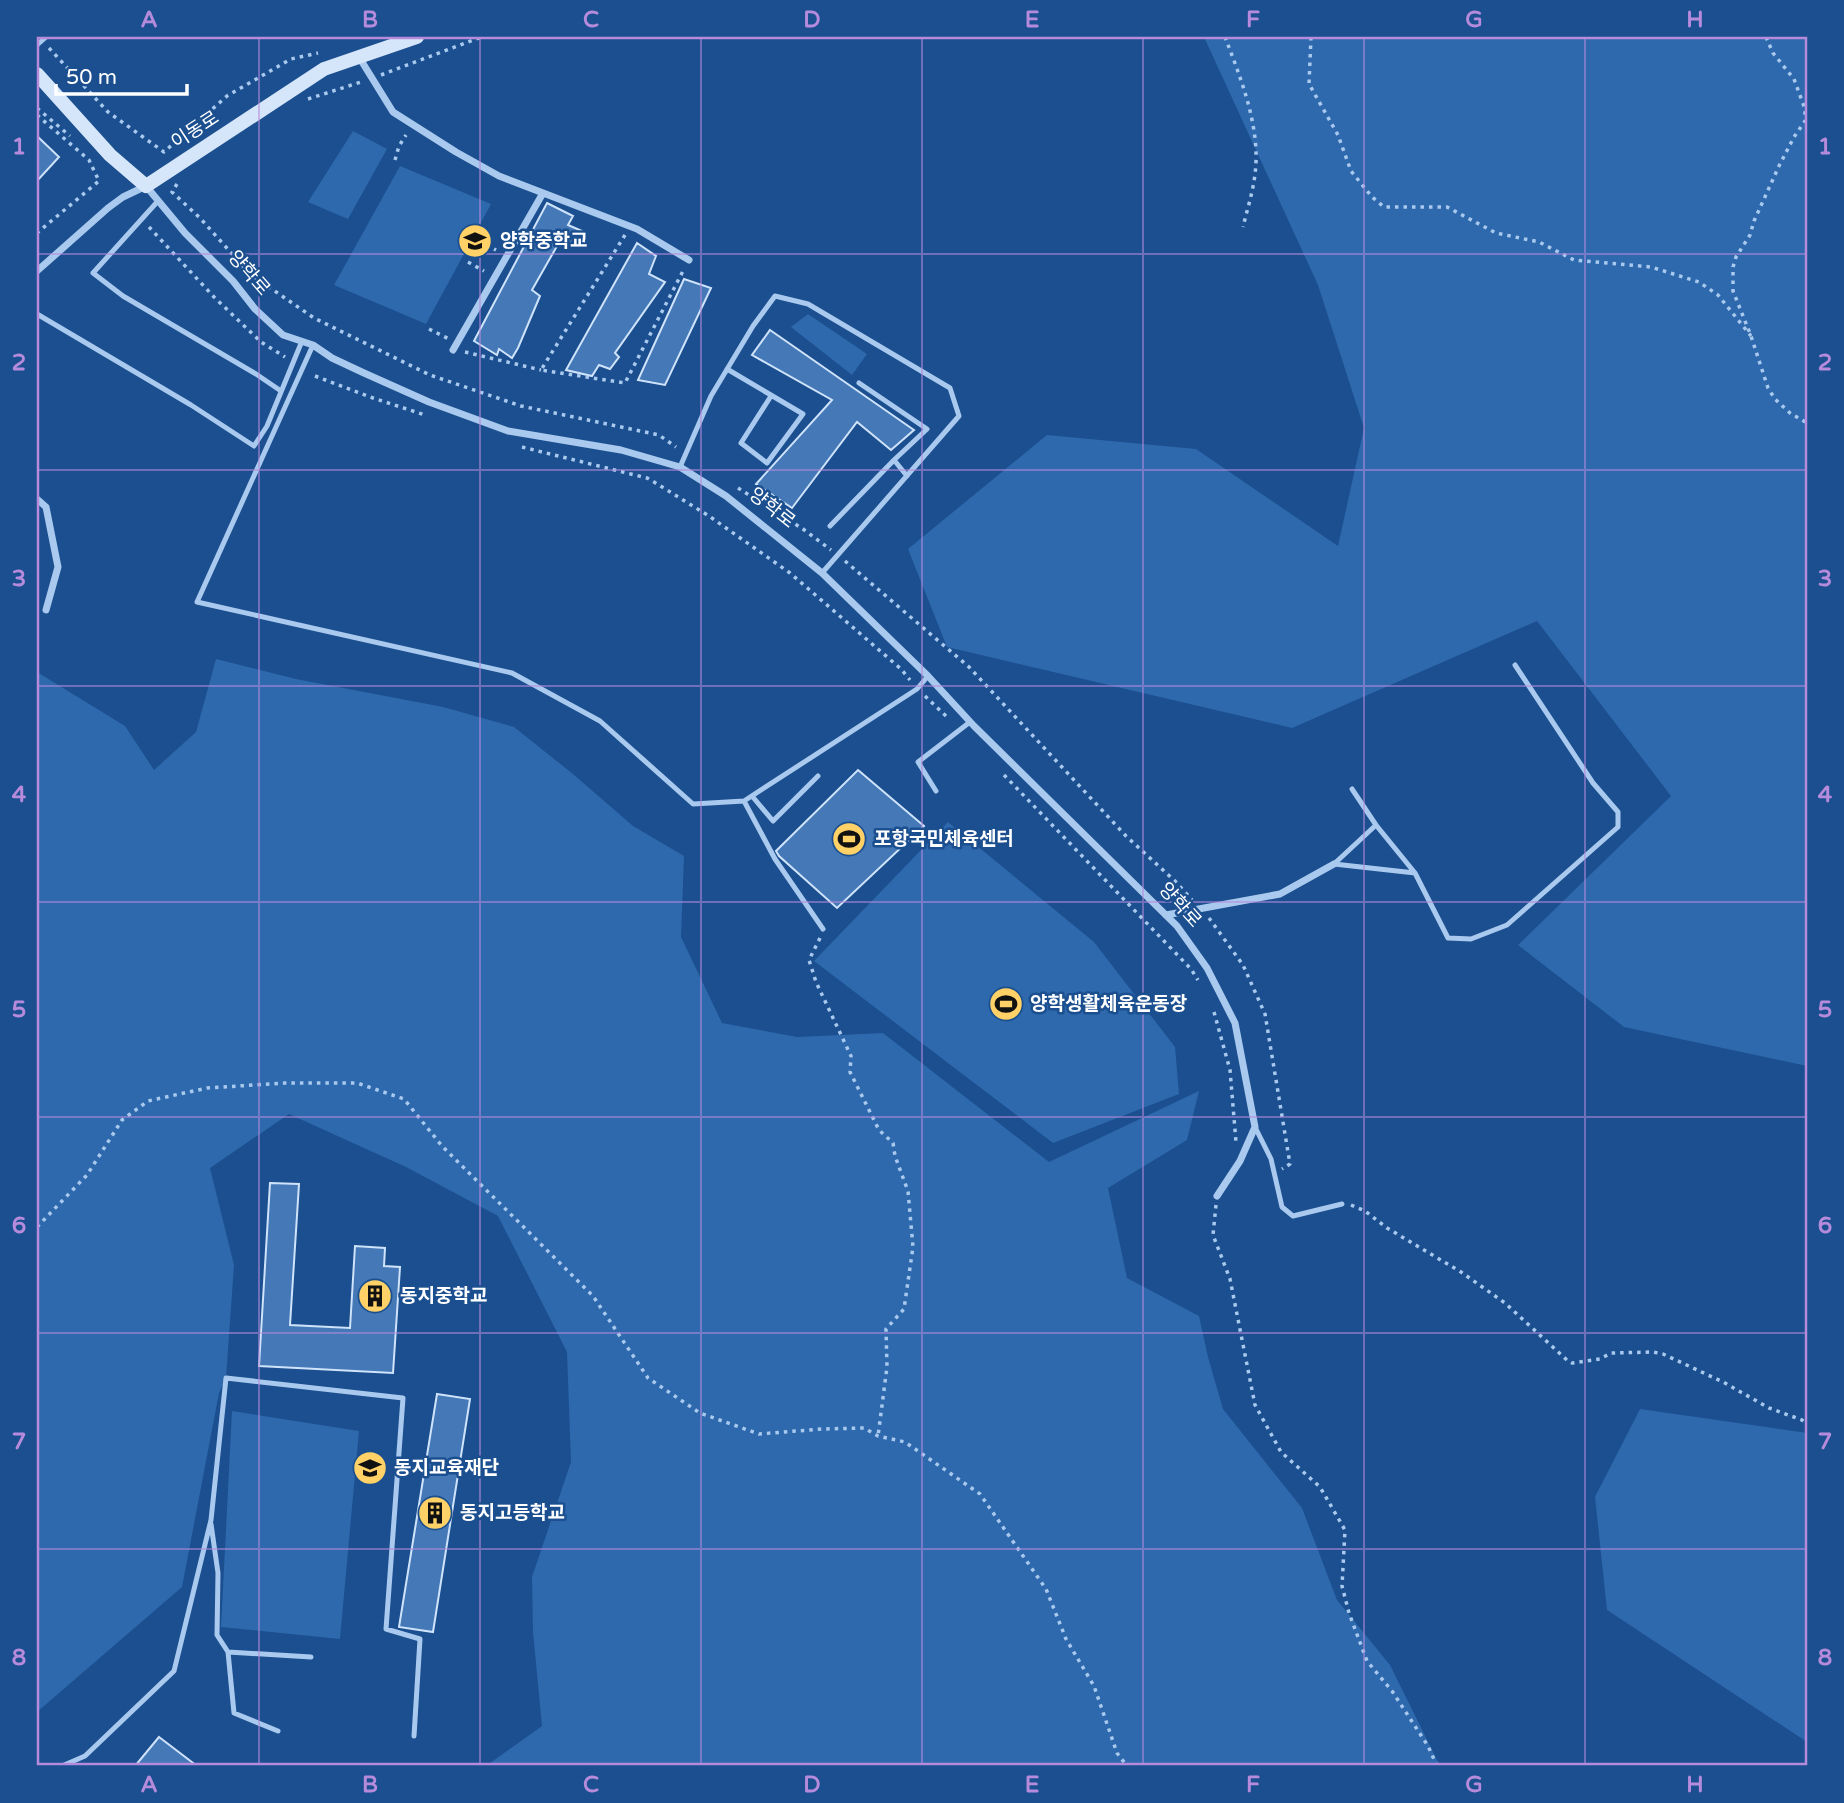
<svg xmlns="http://www.w3.org/2000/svg" width="1844" height="1803" viewBox="0 0 1844 1803" font-family="'Varela Round','Noto Sans KR',sans-serif">
  <style>
    .green { fill: #2e69ad }
    .building { fill: #4478b7; stroke: #cfe3fa; stroke-width: 2 }
    .lines { fill: none; stroke-linecap: round; stroke-linejoin: round }
    .path { stroke: #a9c9ee; stroke-width: 3.5; stroke-dasharray: 3.5 5; stroke-linecap: butt }
    .lane { stroke: #a9c9ee; stroke-width: 5 }
    .street { stroke: #a9c9ee; stroke-width: 7 }
    .secondary { stroke: #d6e6fa; stroke-width: 14 }
    .grid { fill: none; stroke: #b68bdc; stroke-width: 2; stroke-opacity: 0.55 }
    .labels { text-anchor: middle; dominant-baseline: central; stroke-width: 5; stroke-linejoin: round; paint-order: stroke }
    .street-label { font-size: 19px; fill: #fff; stroke: #1b4f8f }
    .poi-label { font-size: 19px; font-weight: bold; fill: #fff; stroke: #1b4f8f; text-anchor: start }
    .neatline { fill: none; stroke: #b68bdc; stroke-width: 2.5 }
    .grid-label { font-size: 23px; text-anchor: middle; font-weight: bold; fill: #b68bdc }
  </style>
  <rect width="100%" height="100%" fill="#1b4f8f"/>
  <path class="green" d="M1204,37H1807V1066L1624,1027L1518,945L1671,796L1537,621L1292,728L947,647L908,549L1047,435L1196,449L1338,546L1364,428L1318,285Z
    M353,131L387,149L348,219L308,202Z
    M400,166L491,204L426,324L334,285Z
    M808,314L867,354L852,375L791,327Z
    M216,659L296,679L443,707L514,727L573,774L633,826L684,856L681,937L722,1023L797,1037L883,1033L1049,1162L1199,1091L1187,1140L1108,1188L1127,1278L1199,1316L1208,1357L1223,1409L1302,1508L1337,1600L1390,1665L1440,1766H486L542,1726L533,1632L532,1577L571,1462L567,1352L498,1216L406,1167L289,1114L210,1168L234,1265L226,1378L219,1393L182,1587L37,1712V672L125,726L154,770L196,732Z
    M948,822L1094,942L1175,1047L1179,1094L1053,1143L814,961Z
    M1640,1409L1807,1433V1742L1607,1610L1595,1497Z
    M232,1411L359,1431L340,1639L221,1627Z"/>
  <path class="building" d="M37,136L59,157L37,181Z
    M547,203L573,216L568,225L582,231L573,246L561,239L532,290L540,296L518,348L512,358L499,349L497,355L474,341Z
    M637,243L656,256L649,274L665,282L615,353L619,357L610,369L599,365L592,376L566,370Z
    M684,279L711,288L665,385L638,380Z
    M770,330L914,430L891,450L857,422L792,508L756,484L832,400L752,355Z
    M858,770L924,826L837,908L779,856L776,851Z
    M270,1183L299,1184L290,1325L350,1328L355,1246L385,1248L384,1266L400,1267L393,1373L259,1366Z
    M437,1394L470,1399L433,1632L399,1627Z
    M159,1737L197,1766H135Z"/>
  <g class="lines">
    <path class="path" d="M1225,37C1241,79 1261,128 1255,174C1253,192 1247,210 1243,227
      M1311,37L1309,84L1338,135L1351,171L1372,197L1384,207H1447L1496,233L1539,242L1574,260L1651,267L1699,282L1718,295L1751,336
      M1766,37L1773,53L1794,79L1805,109V121L1794,137L1779,166L1754,221L1750,235L1736,257L1733,267V291L1751,336L1768,388L1775,399L1790,413L1807,423
      M49,48L108,112L164,152L227,96L291,59L318,53
      M381,75L481,37
      M308,99L361,82
      M37,108L70,136
      M37,115L89,160L99,181L37,233
      M395,160L399,146L406,135
      M177,184L172,192L200,218L250,274L314,318L430,375L521,406L659,435L676,447
      M149,227L214,297L261,342L285,357
      M625,235L541,370L625,383L683,271
      M479,241L496,250
      M468,262L484,271
      M429,329L449,339
      M465,352L541,370
      M315,376L373,398L425,415
      M522,447L647,478L654,482L709,516L790,573L901,669L910,680
      M738,488L803,529L831,550
      M845,561L969,667L1126,836L1175,881L1192,900
      M925,696L947,717
      M1004,775L1191,969L1198,980
      M1209,918L1243,965L1265,1014L1290,1164L1282,1169
      M820,938L809,960L816,982L851,1056L850,1072L879,1130L893,1143L895,1156L908,1191L913,1247L904,1309L886,1329L887,1367L878,1436
      M1214,1012L1230,1070L1236,1142
      M1216,1205L1213,1235L1230,1279L1255,1405L1281,1452L1320,1487L1345,1530L1342,1586L1349,1613L1367,1661L1392,1691L1428,1746L1437,1766
      M1351,1205L1365,1211L1387,1228L1461,1272L1505,1303L1568,1361L1572,1363L1600,1359L1611,1353L1653,1352L1663,1354L1723,1382L1769,1408L1802,1420L1807,1424
      M37,1227L87,1175L122,1120L148,1101L207,1088L285,1083H357L404,1099L442,1146L593,1296L648,1378L700,1413L759,1434L822,1429L864,1428L878,1436L905,1442L980,1494L1046,1589L1066,1639L1094,1686L1117,1753L1127,1766"/>
    <path class="lane" d="M37,45L46,37
      M158,201L93,273L123,296L256,374L281,391
      M37,314L191,405L254,446L267,426L302,341
      M313,345L197,602L512,673L600,721L693,804L744,801L917,689L928,676
      M727,369L803,414L767,463L741,443L771,396
      M859,383L927,429L894,460
      M680,467L711,396L753,326L775,296L808,304L950,388L959,416L822,573
      M830,526L894,460L907,476
      M1352,789L1376,825
      M936,791L918,762L970,722
      M752,796L773,821L818,776
      M744,801L775,859L823,929
      M1334,864L1376,825L1415,873L1448,938L1471,939L1507,925L1618,827V812L1593,783L1515,665
      M1334,864L1415,873
      M1255,1127L1271,1159L1282,1207L1293,1216L1342,1204
      M211,1524L218,1573L217,1635L228,1652L234,1713L278,1731
      M228,1652L311,1657
      M62,1766L85,1756L174,1671L211,1520L226,1378L403,1398L386,1629L420,1639L414,1736"/>
    <path class="street" d="M359,57L393,112L456,152L499,176L637,229L689,260
      M37,271L108,208L123,197L146,186L185,233L233,281L255,309L283,335L313,345L332,358L364,373L429,402L508,431L621,450L680,467L726,496L822,573L928,676L974,726L1177,926L1207,968L1235,1023L1255,1127L1240,1161L1217,1196
      M453,350L543,193
      M37,499L46,507L58,567L46,610
      M1166,915L1280,894L1334,864"/>
    <path class="secondary" d="M37,74L110,155L146,186L324,69L417,37"/>
  </g>
  <path class="grid" d="M259,37V1766M480,37V1766M701,37V1766M922,37V1766M1143,37V1766M1364,37V1766M1585,37V1766M37,254H1807M37,470H1807M37,686H1807M37,902H1807M37,1117H1807M37,1333H1807M37,1549H1807"/>
  <defs>
    <g id="school-disc" transform="scale(1.75)"><circle r="9.5" fill="#ffd166" stroke="#1b4f8f"/><path d="M0-5L7-2L0 1L-7-2ZM-4 1L0 2.5L4 1V4Q0 6-4 4Z" fill="#111"/></g>
    <g id="stadium-disc" transform="scale(1.75)"><circle r="9.5" fill="#ffd166" stroke="#1b4f8f"/><path d="M0-5a6.5 5 0 1 0 0 10a6.5 5 0 1 0 0-10ZM-3.5-1.8h7v3.6h-7Z" fill="#111"/></g>
    <g id="building-disc" transform="scale(1.75)"><circle r="9.5" fill="#ffd166" stroke="#1b4f8f"/><path d="M-4-6H4V6H1V3H-1V6H-4ZM-2.5-4.3h1.7v1.8h-1.7ZM.8-4.3h1.7v1.8H.8ZM-2.5-1h1.7V.8h-1.7ZM.8-1h1.7V.8H.8Z" fill="#111"/></g>
  </defs>
  <g fill-rule="evenodd">
    <use href="#school-disc" x="475" y="241"/>
    <use href="#stadium-disc" x="849" y="839"/>
    <use href="#stadium-disc" x="1006" y="1004"/>
    <use href="#building-disc" x="375" y="1296"/>
    <use href="#school-disc" x="370" y="1468"/>
    <use href="#building-disc" x="435" y="1513"/>
  </g>
  <g class="labels">
    <g class="street-label">
      <text transform="translate(195 130) rotate(-33)">이동로</text>
      <text transform="translate(249 273) rotate(49)">양학로</text>
      <text transform="translate(772 508) rotate(38)">양학로</text>
      <text transform="translate(1180 905) rotate(48)">양학로</text>
    </g>
    <g class="poi-label">
      <text x="500" y="241">양학중학교</text>
      <text x="874" y="839">포항국민체육센터</text>
      <text x="1030" y="1004">양학생활체육운동장</text>
      <text x="400" y="1296">동지중학교</text>
      <text x="394" y="1468">동지교육재단</text>
      <text x="460" y="1513">동지고등학교</text>
    </g>
  </g>
  <rect width="1844" height="1803" fill="none" stroke="#1b4f8f" stroke-width="77"/>
  <path d="M56 84v10h131v-10" fill="none" stroke="#ffffff" stroke-width="3.5"/>
  <text x="66" y="84" font-size="21" fill="#ffffff" stroke="#1b4f8f" stroke-width="5" paint-order="stroke">50 m</text>
  <rect x="38" y="38" width="1768" height="1726" class="neatline"/>
  <g class="grid-label">
    <text x="149" y="27">A</text>
    <text x="370" y="27">B</text>
    <text x="591" y="27">C</text>
    <text x="812" y="27">D</text>
    <text x="1032" y="27">E</text>
    <text x="1253" y="27">F</text>
    <text x="1474" y="27">G</text>
    <text x="1695" y="27">H</text>
    <text x="19" y="154">1</text>
    <text x="1825" y="154">1</text>
    <text x="19" y="370">2</text>
    <text x="1825" y="370">2</text>
    <text x="19" y="586">3</text>
    <text x="1825" y="586">3</text>
    <text x="19" y="802">4</text>
    <text x="1825" y="802">4</text>
    <text x="19" y="1017">5</text>
    <text x="1825" y="1017">5</text>
    <text x="19" y="1233">6</text>
    <text x="1825" y="1233">6</text>
    <text x="19" y="1449">7</text>
    <text x="1825" y="1449">7</text>
    <text x="19" y="1665">8</text>
    <text x="1825" y="1665">8</text>
    <text x="149" y="1792">A</text>
    <text x="370" y="1792">B</text>
    <text x="591" y="1792">C</text>
    <text x="812" y="1792">D</text>
    <text x="1032" y="1792">E</text>
    <text x="1253" y="1792">F</text>
    <text x="1474" y="1792">G</text>
    <text x="1695" y="1792">H</text>
  </g>
</svg>
